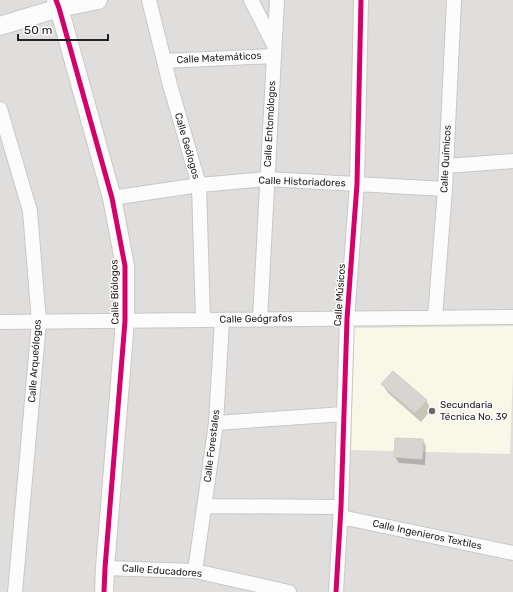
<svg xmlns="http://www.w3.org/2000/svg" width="513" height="592" viewBox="0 0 513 592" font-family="Rubik,sans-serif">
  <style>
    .residential { fill: #dfdedc }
    .education { fill: #f8f7e8 }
    .shadow { fill: #0003 }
    .building { fill: #d7d4d2; stroke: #d3d0cc }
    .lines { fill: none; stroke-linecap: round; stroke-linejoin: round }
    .minor-casing { stroke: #c9c8c7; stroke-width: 16 }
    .tertiary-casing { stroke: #c9c8c7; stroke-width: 20 }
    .minor { stroke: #fdfcfc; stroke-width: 14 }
    .tertiary { stroke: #fdfcfc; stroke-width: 18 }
    .cycleway-casing { stroke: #fff; stroke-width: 8 }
    .cycleway { stroke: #d6006c; stroke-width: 5 }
    .poi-dot { fill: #6a6968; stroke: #fff; stroke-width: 1.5 }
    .labels { text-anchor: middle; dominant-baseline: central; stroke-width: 3; stroke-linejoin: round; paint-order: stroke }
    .street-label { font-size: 10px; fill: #222; stroke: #fff }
    .poi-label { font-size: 10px; fill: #222; stroke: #fff; text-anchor: start }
  </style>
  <rect width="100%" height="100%" fill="#f0eeeb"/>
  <path class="residential" d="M0,0H513V592H0Z"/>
  <path class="education" d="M513,326V372L510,454L351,450L354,328Z"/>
  <path class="shadow" d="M382,384L426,400L431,410L421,422L388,393Z
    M423,440L426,446L425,465L399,463L395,457Z"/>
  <path class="building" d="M393,371L427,400L415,413L381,384Z
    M395,438L423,439L422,459L394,457Z"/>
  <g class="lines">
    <g class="minor-casing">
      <path id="minor" d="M149,0L170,85L199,185L203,320
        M251,0L274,45
        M164,61L274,56
        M0,109L30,211L39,322L15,592
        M446,166L513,161
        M112,198L199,185L267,179L445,189
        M435,318L445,189L454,0
        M260,319L277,0
        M0,322L513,317
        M216,423L344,414
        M204,506L341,507
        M341,517L513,553
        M105,568L195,571L289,592
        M195,571L216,423L222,320
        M336,592L341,507L347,319L357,184L361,0"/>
    </g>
    <g class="tertiary-casing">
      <path id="tertiary" d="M56,0L59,8L112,198L125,266V321L105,568L104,592
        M0,26L59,8L98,0"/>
    </g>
    <use href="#minor" class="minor"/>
    <use href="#tertiary" class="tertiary"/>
    <g class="cycleway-casing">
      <path id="cycleway" d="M56,0L59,8L112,198L125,266V321L105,568L104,592
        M336,592L341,507L347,319L357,184L361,0"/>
    </g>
    <use href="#cycleway" class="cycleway"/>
  </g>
  <circle class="poi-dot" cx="432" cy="411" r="4"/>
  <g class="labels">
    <g class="street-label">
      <text transform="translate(219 58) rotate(-3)">Calle Matemáticos</text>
      <text transform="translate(270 124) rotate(-87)">Calle Entomólogos</text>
      <text transform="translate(187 146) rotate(74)">Calle Geólogos</text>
      <text transform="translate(446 159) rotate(-87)">Calle Químicos</text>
      <text transform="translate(302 182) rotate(2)">Calle Historiadores</text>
      <text transform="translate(115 292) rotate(-91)">Calle Biólogos</text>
      <text transform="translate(340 295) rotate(-86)">Calle Músicos</text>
      <text transform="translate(256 319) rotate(-1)">Calle Geógrafos</text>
      <text transform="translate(35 361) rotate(-86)">Calle Arqueólogos</text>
      <text transform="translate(212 446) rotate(-83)">Calle Forestales</text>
      <text transform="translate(427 535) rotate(12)">Calle Ingenieros Textiles</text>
      <text transform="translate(162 571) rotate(4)">Calle Educadores</text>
    </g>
    <g class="poi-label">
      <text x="440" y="405">Secundaria<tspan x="440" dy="12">Técnica No. 39</tspan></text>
    </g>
  </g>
  <path d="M18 34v6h90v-6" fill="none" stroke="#222222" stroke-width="2"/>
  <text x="24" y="34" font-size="12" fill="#222222" stroke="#ffffff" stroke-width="3" paint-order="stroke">50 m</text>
</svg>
